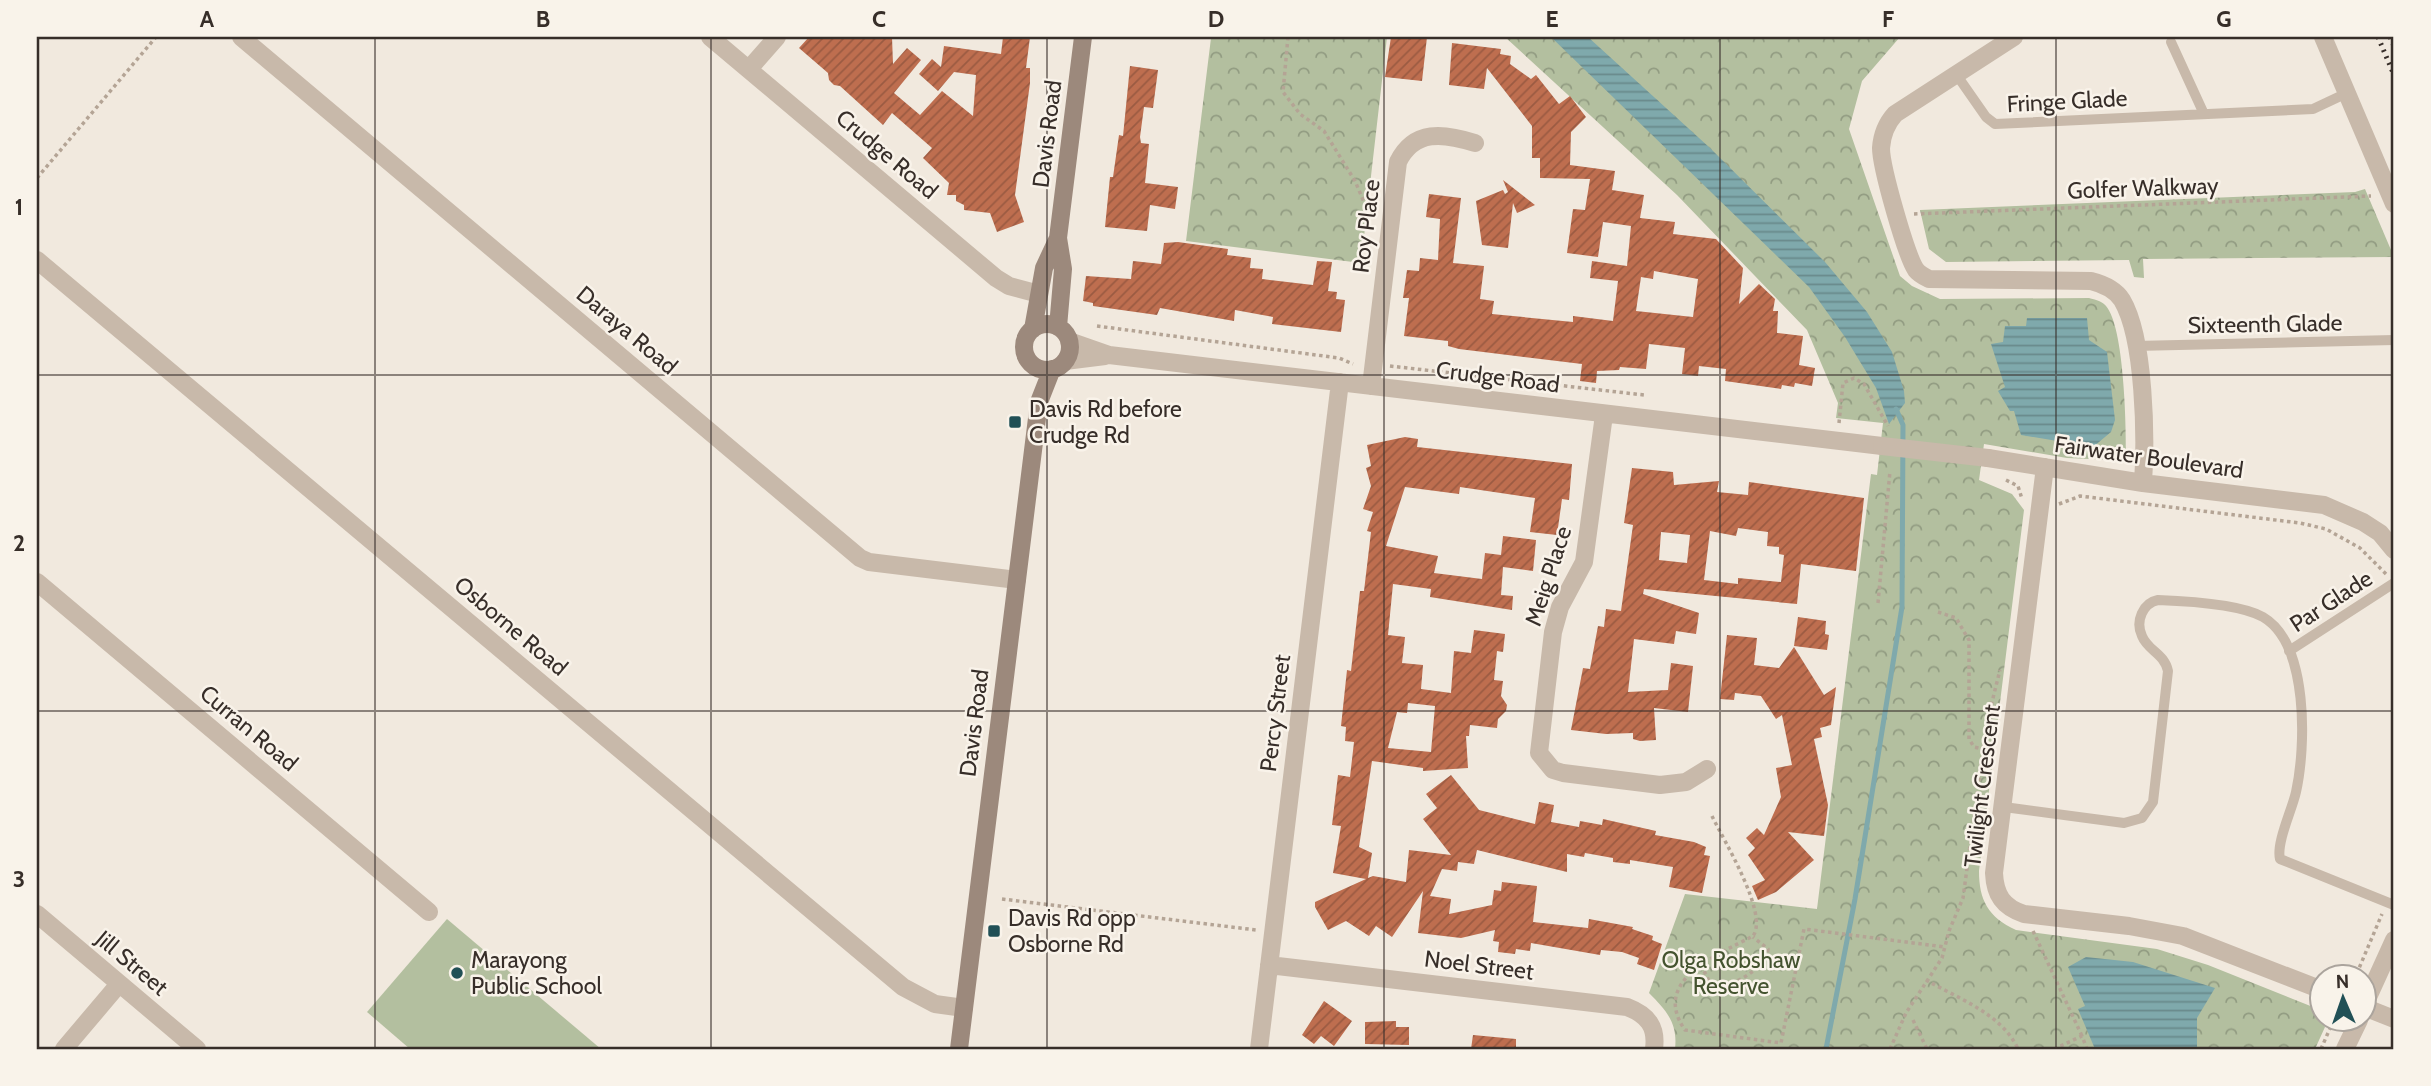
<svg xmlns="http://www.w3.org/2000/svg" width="2431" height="1086" viewBox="0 0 2431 1086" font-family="Cabin,sans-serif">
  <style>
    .grass { fill: #b3bf9f }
    .park { fill: url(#park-crowns) }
    .water { fill: url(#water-rules) }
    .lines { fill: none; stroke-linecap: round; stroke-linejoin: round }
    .stream { stroke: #7fa9ac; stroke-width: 5 }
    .building { fill: url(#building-hatch); fill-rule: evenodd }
    .path { stroke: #b4a495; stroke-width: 3.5; stroke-dasharray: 3.5 3.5; stroke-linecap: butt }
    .lane { stroke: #c8b9aa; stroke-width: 10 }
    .street { stroke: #c8b9aa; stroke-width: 18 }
    .secondary { stroke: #9c897c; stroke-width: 18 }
    .rail { stroke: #372e29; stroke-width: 5; stroke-dasharray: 2 5; stroke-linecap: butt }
    .street-bridge { stroke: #c8b9aa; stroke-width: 18 }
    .grid { fill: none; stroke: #372e29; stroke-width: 2; stroke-opacity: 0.55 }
    .poi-dot { fill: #215056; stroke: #f9f3ea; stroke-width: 2.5 }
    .labels { text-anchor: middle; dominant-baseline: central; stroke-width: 5; stroke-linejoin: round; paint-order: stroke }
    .street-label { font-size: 23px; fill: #372e29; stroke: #f9f3ea }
    .poi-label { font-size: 23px; fill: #372e29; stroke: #f9f3ea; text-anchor: start }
    .park-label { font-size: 23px; fill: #44532f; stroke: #f9f3ea }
    .neatline { fill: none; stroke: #372e29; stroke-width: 2.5 }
    .grid-label { font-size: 23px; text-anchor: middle; font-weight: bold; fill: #372e29 }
  </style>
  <defs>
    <pattern id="park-crowns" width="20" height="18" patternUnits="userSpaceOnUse" patternTransform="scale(1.75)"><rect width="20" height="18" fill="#b3bf9f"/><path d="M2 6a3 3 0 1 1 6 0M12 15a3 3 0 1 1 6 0" fill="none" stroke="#929c82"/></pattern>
    <pattern id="water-rules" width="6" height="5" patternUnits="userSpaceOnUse" patternTransform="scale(1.75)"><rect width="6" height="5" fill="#7fa9ac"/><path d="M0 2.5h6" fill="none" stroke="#698a8c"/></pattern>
    <pattern id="building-hatch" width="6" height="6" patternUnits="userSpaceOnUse" patternTransform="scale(1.75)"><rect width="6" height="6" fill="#be6e4f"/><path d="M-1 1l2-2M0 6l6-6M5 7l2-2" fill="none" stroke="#9b5b42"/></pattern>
  </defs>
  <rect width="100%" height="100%" fill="#f1e9de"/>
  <path class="grass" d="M447,919L601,1049H410L367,1012Z"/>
  <path class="park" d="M1208,37H1387L1361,263L1186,241L1211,38Z
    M1505,37H1900L1862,81L1849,129L1900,276L1912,286L1940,299L2089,298C2093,299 2101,301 2104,304C2124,320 2126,422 2126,449L2113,460L2067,458L1984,444L1979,480L2012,494L2024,510L1979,871C1979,900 1988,917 2016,930L2157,949L2208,965L2318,1009L2325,1027L2315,1049H1675C1678,1023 1666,1010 1649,993L1685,894L1817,909L1871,474L1877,475L1883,423L1836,418L1838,403L1807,330L1677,195Z
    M2365,189L2394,257L2143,259L2144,278L2134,277L2129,260L1946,262L1929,249L1920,210L2355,192Z"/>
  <path class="water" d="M1551,37H1588L1710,148L1825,262L1867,312L1892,352L1904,391L1905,403L1889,424L1876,388L1845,337L1809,287Z
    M2027,318H2087L2089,340L2107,352L2115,420L2111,432L2093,447L2021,435L2014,411H2010L1998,391L2005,387L1991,344L2003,342L2005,326H2026Z
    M2086,957L2133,962L2215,988L2197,1018V1049H2095L2078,1009L2085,1006L2068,967Z"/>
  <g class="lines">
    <path class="stream" d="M1826,1049L1855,899L1902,607L1903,425L1896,409"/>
  </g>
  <path class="building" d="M809,37H892L893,64L907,48L921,60L894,93L920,115L942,91L973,116L976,75L954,72L938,91L919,74L932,59L941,67L944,46L1001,54L1003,37H1030L1026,68H1030V83L1015,195L1024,222L997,232L990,213L964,210V205L956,201V195H947L949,183L923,158L932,148L892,113L883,125L840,86L834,85L829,80L828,73L799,48Z
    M1391,37H1427L1422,81L1385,77Z
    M1452,43L1501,49L1500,54L1511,56L1510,64L1531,79L1536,75L1559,104L1570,96L1586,117L1571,132L1570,165L1615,171L1612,190L1644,195L1640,218L1675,222L1673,234L1716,239L1743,268L1739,304L1759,284L1775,299L1773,311H1778L1777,333L1803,336L1799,365L1815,368L1812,386L1795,383L1794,387L1782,385L1781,389L1725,381L1726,369L1699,366L1698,376L1682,374L1685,348L1649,344L1646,369L1620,367L1619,370L1597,371L1596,383L1580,381L1582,364L1459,349L1448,346V341L1404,336L1409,298H1403L1407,270L1419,271L1420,258L1438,260L1440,219L1426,217L1429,194L1461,198L1453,263L1484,266L1480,299L1494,301L1492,314L1573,322V316L1613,321L1618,281L1590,278L1592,261L1627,266L1631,226L1603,222L1598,257L1567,253L1573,209L1585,210L1590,179L1540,178V158H1532V126L1487,68L1484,89L1449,85ZM1654,271L1698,279L1693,317L1636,311L1641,277L1653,279Z
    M1130,66L1158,70L1153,108L1144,107L1140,137L1141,143L1149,144L1145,183L1178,187L1175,209L1150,205L1147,231L1105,227L1110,177H1113L1119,135L1123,136Z
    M1503,180L1535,205L1517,213L1513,203L1508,248L1482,245L1476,201L1503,190L1505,194L1508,192Z
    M1178,242L1228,249L1227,255L1251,258L1250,268L1263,269L1262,279L1313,285L1317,261L1332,262L1328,291L1337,292L1336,299L1345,300L1341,332L1272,324L1273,317L1235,310L1234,321L1160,308L1157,315L1093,306V303L1083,301L1086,276L1131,279L1133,261L1161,264L1164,243Z
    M1405,437L1418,439L1417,447L1572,464L1569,500L1562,499L1557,535L1530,532L1535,498L1460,487L1459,494L1405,487L1386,546L1438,556L1434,573L1482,579L1485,553L1501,555L1503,536L1536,540L1533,571L1503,567L1501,595L1513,596L1512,610L1430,597L1431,589L1393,584L1388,635L1405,637L1402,663L1423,665L1421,689L1451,693L1454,651L1471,653L1474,630L1505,634L1503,652L1497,651L1494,680L1503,681L1501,696L1507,705L1506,711L1498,719L1497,728L1470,725L1469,736H1466L1468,768L1423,771V768L1372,761L1359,847L1372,853L1368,878L1373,876L1406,882L1409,850L1451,855L1423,819L1437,808L1426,794L1451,775L1479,810L1535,824L1539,802L1554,805L1551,822L1579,827L1580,821L1602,825L1603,819L1656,831L1655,835L1694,842L1706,847L1704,855L1710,856L1702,893L1669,887L1673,867L1630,860V864L1613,862V858L1585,853L1584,857L1567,854V872L1477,850L1474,864L1458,862L1457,871L1442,869L1430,896L1451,899L1449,914L1492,905L1494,890L1501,891L1502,882L1537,886L1533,922L1588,928L1589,919L1633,927L1632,929L1653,936L1652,940L1662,944L1654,970L1637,964L1639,958L1622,952L1601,950L1600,955L1531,943L1530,951L1516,949L1515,954L1498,952L1499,942L1493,941L1495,930L1461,938L1418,933L1423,891L1392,937L1376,926L1369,936L1346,921L1328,930L1315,907V902L1366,879L1333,873L1341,826L1332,825L1338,775L1350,777L1354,742L1345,741L1346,727L1341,726L1347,670L1351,671L1360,591H1364L1371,532L1367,531L1373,512L1363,509L1371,486L1366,468L1371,466L1367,445ZM1408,703L1435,706L1431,752L1388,748L1397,712L1407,713Z
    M1632,468L1673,472L1674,485L1719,481L1717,492L1748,495L1749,482L1864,498L1856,571L1801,564L1797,604L1644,589L1643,594L1699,613L1696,634L1676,631L1674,644L1634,639L1628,692L1668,690L1671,663L1693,666L1688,712L1654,708L1656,740L1640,741L1633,739V733L1606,734L1571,730L1583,668L1590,669L1598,626L1604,627L1606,609L1621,611L1633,525L1624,523ZM1738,528L1768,532L1767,546L1779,547V554L1784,555L1781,582L1738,578V584L1704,580L1710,531L1736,536ZM1661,532L1690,535L1687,563L1659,560Z
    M1798,617L1826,621L1825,634L1829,635L1827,650L1794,646Z
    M1727,635L1757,638L1754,665L1779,668L1794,647L1824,695L1836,687L1831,725L1820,728L1822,737L1814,739L1828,805L1824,836L1788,832L1814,860L1776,892L1758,900L1752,886L1765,880L1748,855L1755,848L1746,838L1757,828L1764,835L1781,797L1776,768L1792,765L1782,715L1776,719L1761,696L1735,693L1734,700L1720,699Z
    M1324,1001L1352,1021L1334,1046L1321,1036L1314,1044L1302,1035Z
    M1396,1021V1027H1409V1045L1365,1044V1022Z
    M1473,1035L1516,1039V1049H1471Z"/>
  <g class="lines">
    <path class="path" d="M1288,37L1283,92L1300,114L1324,131L1355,181L1367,209L1375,213
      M37,178L156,37
      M1914,214L2371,196
      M1097,326L1339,358L1353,364
      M1390,366L1644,395
      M1839,423L1843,383L1854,378L1864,384L1888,426
      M2006,480L2018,486L2022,499
      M2059,504L2080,496L2300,523L2326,529L2360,548L2386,574
      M1878,603L1890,471
      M1938,612L1956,618L1969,640V739L1974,747L1983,749
      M1712,816C1724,841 1769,914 1753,936C1718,955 1650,980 1685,1030L1781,1043L1804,929L1945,947
      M1002,899L1256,930
      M2033,931L2082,1036
      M1701,965L1710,983C1726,993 1767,968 1768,949L1753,937
      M2351,978L2357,973L2382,914
      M1926,980C1959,999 2002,1014 2018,1049
      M1913,1020L1927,1049
      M1890,1049L1906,1013L1942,958L1949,931L1963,898L1987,722L2000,670
      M2054,1049L2082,1036L2087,1049
      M2321,1049L2331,1026V1020"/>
    <path class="lane" d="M2171,42L2204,114
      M1956,74L1986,117L1995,124L2313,109L2347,93
      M2135,346L2394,340
      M2289,651L2394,583
      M2004,807L2124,823L2142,818L2153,802L2168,671C2164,653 2148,651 2142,636C2135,621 2143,603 2158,600C2185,601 2240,604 2263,617C2309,644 2306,747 2296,792C2292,810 2276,843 2280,859L2394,905"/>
    <path class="street" d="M241,37L860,558L869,562L1017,580
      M710,37L996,278L1009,286L1039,294
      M2014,37L1895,114C1886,124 1882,134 1881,148C1881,167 1906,255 1916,270C1919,274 1925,277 1929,279L2091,281C2103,284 2115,289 2122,300C2145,339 2146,439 2143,483
      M2323,37L2394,204
      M749,69L777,37
      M37,260L903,987L935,1004L964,1008
      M1069,341L1109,355L1882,446
      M1065,361L1105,356
      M1371,386L1398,162C1414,129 1444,133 1475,143
      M1604,415L1584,562L1560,607L1553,632L1539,753L1553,770L1563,773L1660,785L1686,782L1707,769
      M1988,458L2143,483L2324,505L2363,522L2380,533L2394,550
      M2045,467L1994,873C1995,895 2003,907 2024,914L2129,926L2183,936L2322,990
      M37,582L429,912
      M37,914L197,1049
      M1269,965L1627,1007C1648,1015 1657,1027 1654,1049
      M2364,1006L2394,940
      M2364,1007L2394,1019
      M64,1049L119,984
      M1259,1049L1340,382
      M2345,1049L2359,1020"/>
    <path class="secondary" d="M1024 347a23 23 0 1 1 46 0a23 23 0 1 1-46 0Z
      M1058,327L1063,269L1058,238L1083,37
      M1033,329L1044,268L1058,238
      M959,1049L1039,402L1052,369"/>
    <path class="rail" d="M2378,37L2394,75
      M2390,37L2394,46"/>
    <path class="street-bridge" d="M1882,446L1988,458"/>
  </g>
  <path class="grid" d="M375,37V1049M711,37V1049M1047,37V1049M1384,37V1049M1720,37V1049M2056,37V1049M37,375H2394M37,711H2394"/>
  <g class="poi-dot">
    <rect x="1008" y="415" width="14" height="14" rx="3.5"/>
    <rect x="987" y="924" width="14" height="14" rx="3.5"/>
    <circle cx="457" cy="973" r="7"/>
  </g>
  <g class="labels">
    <g class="street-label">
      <text transform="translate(2067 101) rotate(-3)">Fringe Glade</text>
      <text transform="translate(1047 134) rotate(-83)">Davis Road</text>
      <text transform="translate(887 154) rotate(40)">Crudge Road</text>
      <text transform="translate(2143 188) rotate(-2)">Golfer Walkway</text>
      <text transform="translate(1366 226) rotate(-83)">Roy Place</text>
      <text transform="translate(2265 324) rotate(-1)">Sixteenth Glade</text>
      <text transform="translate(627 330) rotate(40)">Daraya Road</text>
      <text transform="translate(1498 377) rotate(7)">Crudge Road</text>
      <text transform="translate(2149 457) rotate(8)">Fairwater Boulevard</text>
      <text transform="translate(1548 576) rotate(-72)">Meig Place</text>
      <text transform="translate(2331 601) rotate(-33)">Par Glade</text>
      <text transform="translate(511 626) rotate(40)">Osborne Road</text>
      <text transform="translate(1275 713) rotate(-83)">Percy Street</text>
      <text transform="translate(974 723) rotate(-83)">Davis Road</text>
      <text transform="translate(249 728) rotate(40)">Curran Road</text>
      <text transform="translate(1982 786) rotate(-83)">Twilight Crescent</text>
      <text transform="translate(132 963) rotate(40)">Jill Street</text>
      <text transform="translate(1479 965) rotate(7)">Noel Street</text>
    </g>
    <g class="poi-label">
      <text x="1029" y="409">Davis Rd before<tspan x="1029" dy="26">Crudge Rd</tspan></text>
      <text x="1008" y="918">Davis Rd opp<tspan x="1008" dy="26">Osborne Rd</tspan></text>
      <text x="471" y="960">Marayong<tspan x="471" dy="26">Public School</tspan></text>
    </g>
    <g class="park-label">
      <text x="1731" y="960">Olga Robshaw<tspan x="1731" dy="26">Reserve</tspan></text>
    </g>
  </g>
  <rect width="2431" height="1086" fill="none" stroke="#f9f3ea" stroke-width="77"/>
  <g transform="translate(2343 998) rotate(358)"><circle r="33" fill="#f9f3ea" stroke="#aba49d" stroke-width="2"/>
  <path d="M0-5L12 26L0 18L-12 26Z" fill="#215056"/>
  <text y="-10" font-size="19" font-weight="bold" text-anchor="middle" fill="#372e29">N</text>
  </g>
  <rect x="38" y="38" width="2354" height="1010" class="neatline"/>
  <g class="grid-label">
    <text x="207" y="27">A</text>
    <text x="543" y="27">B</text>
    <text x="879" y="27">C</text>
    <text x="1216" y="27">D</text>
    <text x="1552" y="27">E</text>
    <text x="1888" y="27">F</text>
    <text x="2224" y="27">G</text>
    <text x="19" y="215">1</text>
    <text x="19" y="551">2</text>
    <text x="19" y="887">3</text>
  </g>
</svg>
